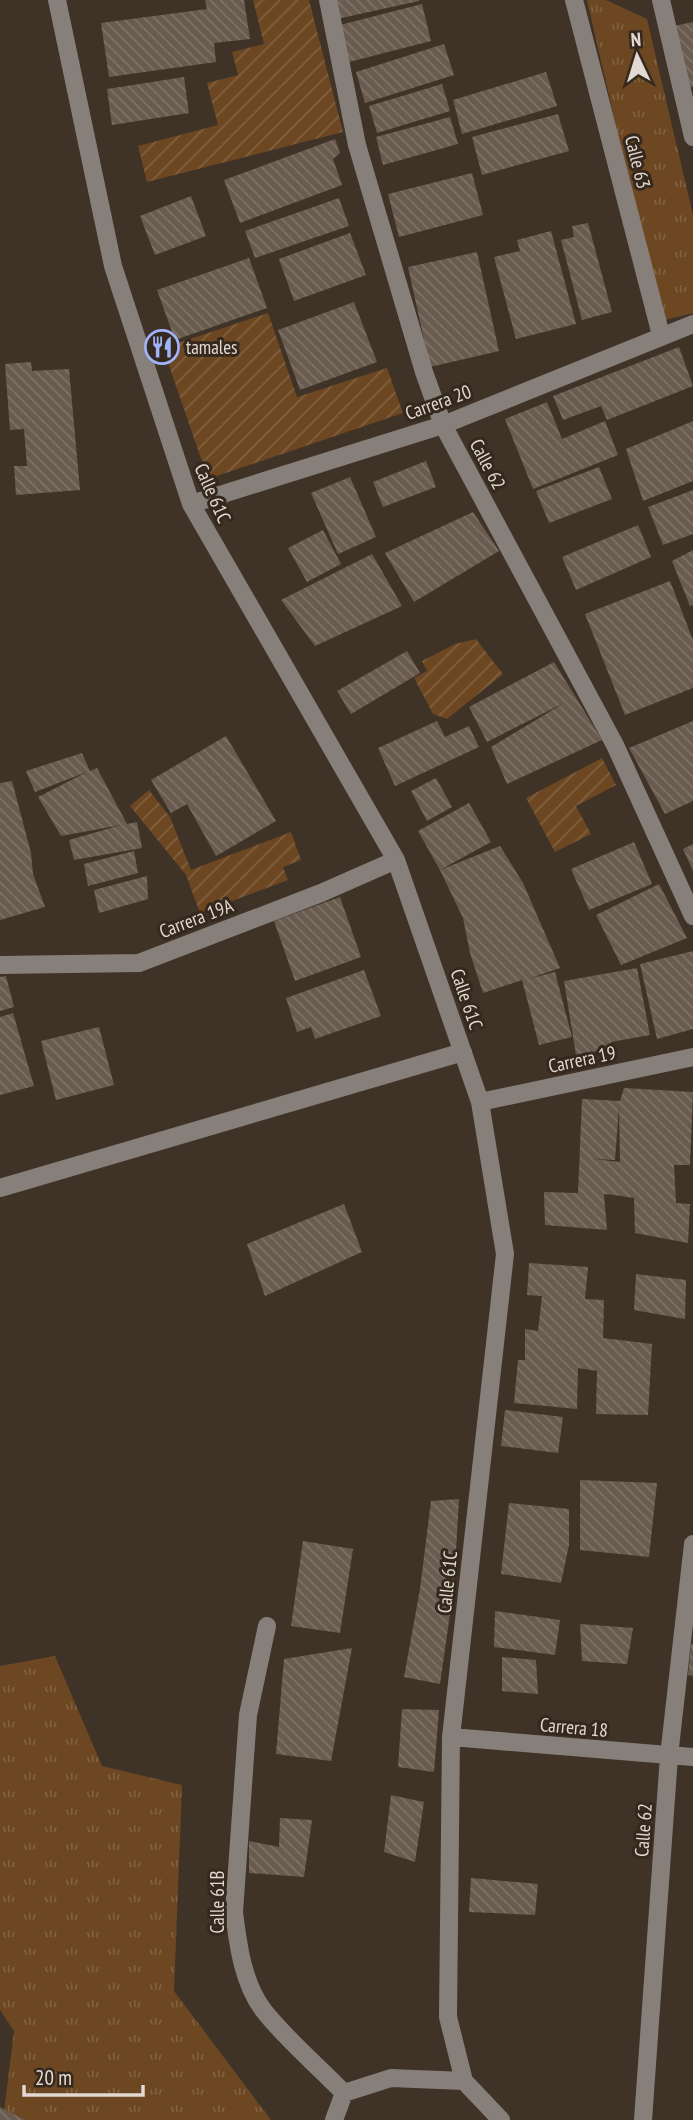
<svg xmlns="http://www.w3.org/2000/svg" width="693" height="2120" viewBox="0 0 693 2120" font-family="'PT Sans Narrow',sans-serif">
  <style>
    .park { fill: url(#park-tufts) }
    .garden { fill: url(#garden-furrows) }
    .building { fill: url(#building-back-hatch); fill-rule: evenodd }
    .lines { fill: none; stroke-linecap: round; stroke-linejoin: round }
    .minor { stroke: #87807a; stroke-width: 18 }
    .labels { text-anchor: middle; dominant-baseline: central; stroke-width: 6; stroke-linejoin: round; paint-order: stroke }
    .street-label { font-size: 19px; fill: #e2d9d2; stroke: #35281d }
    .poi-label { font-size: 19px; fill: #e2d9d2; stroke: #35281d; text-anchor: start }
  </style>
  <defs>
    <pattern id="park-tufts" width="24" height="20" patternUnits="userSpaceOnUse" patternTransform="scale(1.75)"><rect width="24" height="20" fill="#6c4721"/><path d="M3 7l-1-3M5 7V3M7 7l1-3M15 17l-1-3M17 17v-4M19 17l1-3" fill="none" stroke="#816140"/></pattern>
    <pattern id="garden-furrows" width="10" height="10" patternUnits="userSpaceOnUse" patternTransform="scale(1.75)"><rect width="10" height="10" fill="#6c4721"/><path d="M-1 1l2-2M0 10L10 0M9 11l2-2" fill="none" stroke="#816140"/></pattern>
    <pattern id="building-back-hatch" width="6" height="6" patternUnits="userSpaceOnUse" patternTransform="scale(1.75)"><rect width="6" height="6" fill="#695b4f"/><path d="M-1 5l2 2M0 0l6 6M5-1l2 2" fill="none" stroke="#7e7267"/></pattern>
  </defs>
  <rect width="100%" height="100%" fill="#3f3227"/>
  <path class="park" d="M587,0H606L647,19L693,215V313L661,321Z
    M55,1656L102,1766L182,1785L174,1991L271,2120H3L14,2031L0,2010V1666Z"/>
  <path class="garden" d="M253,0H309L343,132L147,182L138,146L218,125L207,83L238,75L232,52L264,44Z
    M268,313L297,397L387,368L403,413L208,479L163,348Z
    M476,639L503,674L447,719L433,714L414,678L427,671L422,661L455,644Z
    M602,758L616,785L576,806L591,834L555,852L526,798Z
    M149,790L170,817L191,870L291,832L301,860L283,867L288,880L200,913L186,875L130,806Z"/>
  <path class="building" d="M205,0H244L250,39L214,43L216,62L109,77L101,23L207,9Z
    M332,0H419V1L337,19Z
    M422,4L431,41L349,62L340,25Z
    M693,22V87L683,88L674,26Z
    M444,44L454,75L365,103L356,72Z
    M546,72L557,106L462,134L453,100Z
    M184,77L189,113L112,125L107,89Z
    M442,84L450,111L377,133L369,106Z
    M558,114L569,151L482,175L472,137Z
    M450,117L458,144L383,165L376,137Z
    M335,139L340,153L333,159L342,185L240,223L224,180Z
    M472,173L483,215L399,237L388,194Z
    M191,196L206,236L155,255L140,216Z
    M339,198L349,226L255,258L245,231Z
    M588,223L612,312L582,320L561,240L574,237L572,226Z
    M551,231L576,324L516,339L494,257L520,251L517,240Z
    M350,233L366,275L294,301L279,259Z
    M477,252L499,351L430,367L408,267Z
    M249,258L267,308L175,340L157,290Z
    M354,302L377,362L300,390L278,330Z
    M679,347L693,386L607,420L601,406L563,420L553,396Z
    M31,362L32,371L69,369L80,490L16,495L14,466H27L24,429L10,430L5,364Z
    M547,402L562,439L605,421L618,455L533,489L505,419Z
    M693,421V481L643,501L626,449Z
    M426,461L436,487L383,507L373,482Z
    M599,467L612,499L549,523L536,491Z
    M350,477L376,537L338,554L311,493Z
    M693,490V534L663,545L648,507Z
    M473,512L499,551L414,602L385,553Z
    M638,525L651,557L576,590L562,557Z
    M323,530L341,564L307,582L288,548Z
    M693,550V605L690,606L672,561Z
    M372,554L402,606L315,646L281,600Z
    M670,581L693,640V688L625,715L585,614Z
    M407,651L420,673L351,714L337,691Z
    M554,662L602,740L507,784L491,747L564,703L487,742L469,707Z
    M437,721L445,737L469,726L479,747L395,786L378,748Z
    M693,721V801L665,814L629,748Z
    M226,736L276,821L216,856L187,804L171,813L151,780Z
    M82,753L90,771L97,768L127,824L137,822L142,848L74,860L69,840L121,825L61,836L38,797L87,772L35,792L26,771Z
    M436,778L452,807L427,821L411,791Z
    M12,781L31,853L33,874L45,907L0,920V783Z
    M469,803L491,842L440,870L418,831Z
    M634,842L652,884L589,910L571,869Z
    M693,844V871L683,849Z
    M500,846L523,883L560,968L528,979L555,972L572,1037L539,1045L522,980L483,993L470,953L463,918L440,870Z
    M134,851L138,873L88,886L84,864Z
    M147,876L148,899L99,913L94,890Z
    M659,884L687,938L621,965L596,915Z
    M340,897L361,957L295,981L274,921Z
    M693,951V1029L657,1039L640,964Z
    M637,968L650,1035L611,1042V1049L576,1055L564,981Z
    M364,970L381,1016L315,1039L311,1027L297,1032L286,998Z
    M6,976L14,1007L0,1011V977Z
    M13,1013L34,1086L0,1095V1017Z
    M99,1027L114,1085L56,1100L41,1041Z
    M624,1088L693,1092L690,1165H674L676,1203L690,1204L688,1243L635,1233L634,1198L614,1195L604,1194L607,1230L545,1225L544,1192L578,1193L582,1099L620,1101ZM619,1107L620,1162L593,1159L615,1160Z
    M344,1204L362,1252L265,1296L247,1244Z
    M529,1263L588,1267L585,1299L604,1300L603,1338L652,1344L648,1415L596,1414L597,1371L578,1368L577,1409L514,1403L518,1360H525V1329L538,1331L542,1296L527,1295Z
    M636,1274L686,1280L685,1319L634,1310Z
    M505,1410L563,1417L558,1453L501,1446Z
    M580,1480L657,1483L649,1557L580,1550Z
    M459,1499L454,1586L440,1684L404,1677L420,1589L431,1501Z
    M509,1503L569,1509V1545L561,1583L501,1574Z
    M303,1541L353,1549L340,1633L291,1626Z
    M495,1611L560,1620L555,1655L494,1647Z
    M580,1624L633,1628L627,1664L582,1661Z
    M691,1644H693V1676L688,1675Z
    M352,1648L331,1761L276,1754L284,1659Z
    M502,1657L536,1660L538,1694L502,1691Z
    M402,1709L439,1710L434,1772L398,1767Z
    M391,1795L424,1802L415,1862L384,1852Z
    M280,1818L312,1820L304,1877L249,1873V1841L279,1847Z
    M471,1878L538,1884L535,1915L469,1912Z
    M0,2107L25,2120H0Z"/>
  <g class="lines">
    <path class="minor" d="M57,0L113,266L191,504L396,860L480,1102L505,1254L451,1737L448,2017L464,2081
      M328,0L357,145L424,372L443,425L615,745L693,916
      M574,0L661,335
      M661,0L693,137
      M191,504L443,425L693,324
      M0,965L139,963L321,893L396,860
      M480,1102L693,1057
      M0,1188L463,1052
      M267,1626L248,1715L234,1912C238,1945 243,1984 264,2011C287,2040 318,2066 344,2093
      M451,1737L693,1757
      M344,2093L391,2078L464,2081L501,2120
      M334,2120L344,2093
      M643,2120L669,1756L693,1544"/>
  </g>
  <defs>
    <g id="restaurant-ring" transform="scale(1.75)"><circle r="9.5" fill="#35281d" stroke="#a1b3fd" stroke-width="1.5"/><path d="M-5-6h1v4h1v-4h1v4h1v-4h1v5L-1.5 .5V6h-2V.5L-5-1ZM5-6V6H3V1.5H1.5Q1.5-4 5-6Z" fill="#a1b3fd"/></g>
  </defs>
  <g fill-rule="evenodd">
    <use href="#restaurant-ring" x="162" y="347"/>
  </g>
  <g class="labels">
    <g class="street-label">
      <text transform="translate(638 162) rotate(76)">Calle 63</text>
      <text transform="translate(438 402) rotate(-20)">Carrera 20</text>
      <text transform="translate(488 464) rotate(62)">Calle 62</text>
      <text transform="translate(213 493) rotate(66)">Calle 61C</text>
      <text transform="translate(196 918) rotate(-21)">Carrera 19A</text>
      <text transform="translate(467 999) rotate(71)">Calle 61C</text>
      <text transform="translate(582 1059) rotate(-12)">Carrera 19</text>
      <text transform="translate(447 1582) rotate(-84)">Calle 61C</text>
      <text transform="translate(574 1727) rotate(5)">Carrera 18</text>
      <text transform="translate(643 1830) rotate(-86)">Calle 62</text>
      <text transform="translate(217 1902) rotate(-90)">Calle 61B</text>
    </g>
    <g class="poi-label">
      <text x="186" y="347">tamales</text>
    </g>
  </g>
  <g transform="translate(637 56) rotate(356)" stroke="#35281d" stroke-width="5" paint-order="stroke">
  <path d="M0-5L12 26L0 18L-12 26Z" fill="#e2d9d2"/>
  <text y="-10" font-size="19" font-weight="bold" text-anchor="middle" fill="#e2d9d2">N</text>
  </g>
  <path d="M24 2085v10h119v-10" fill="none" stroke="#e2d9d2" stroke-width="3.5"/>
  <text x="35" y="2085" font-size="21" fill="#e2d9d2" stroke="#35281d" stroke-width="5" paint-order="stroke">20 m</text>
</svg>
